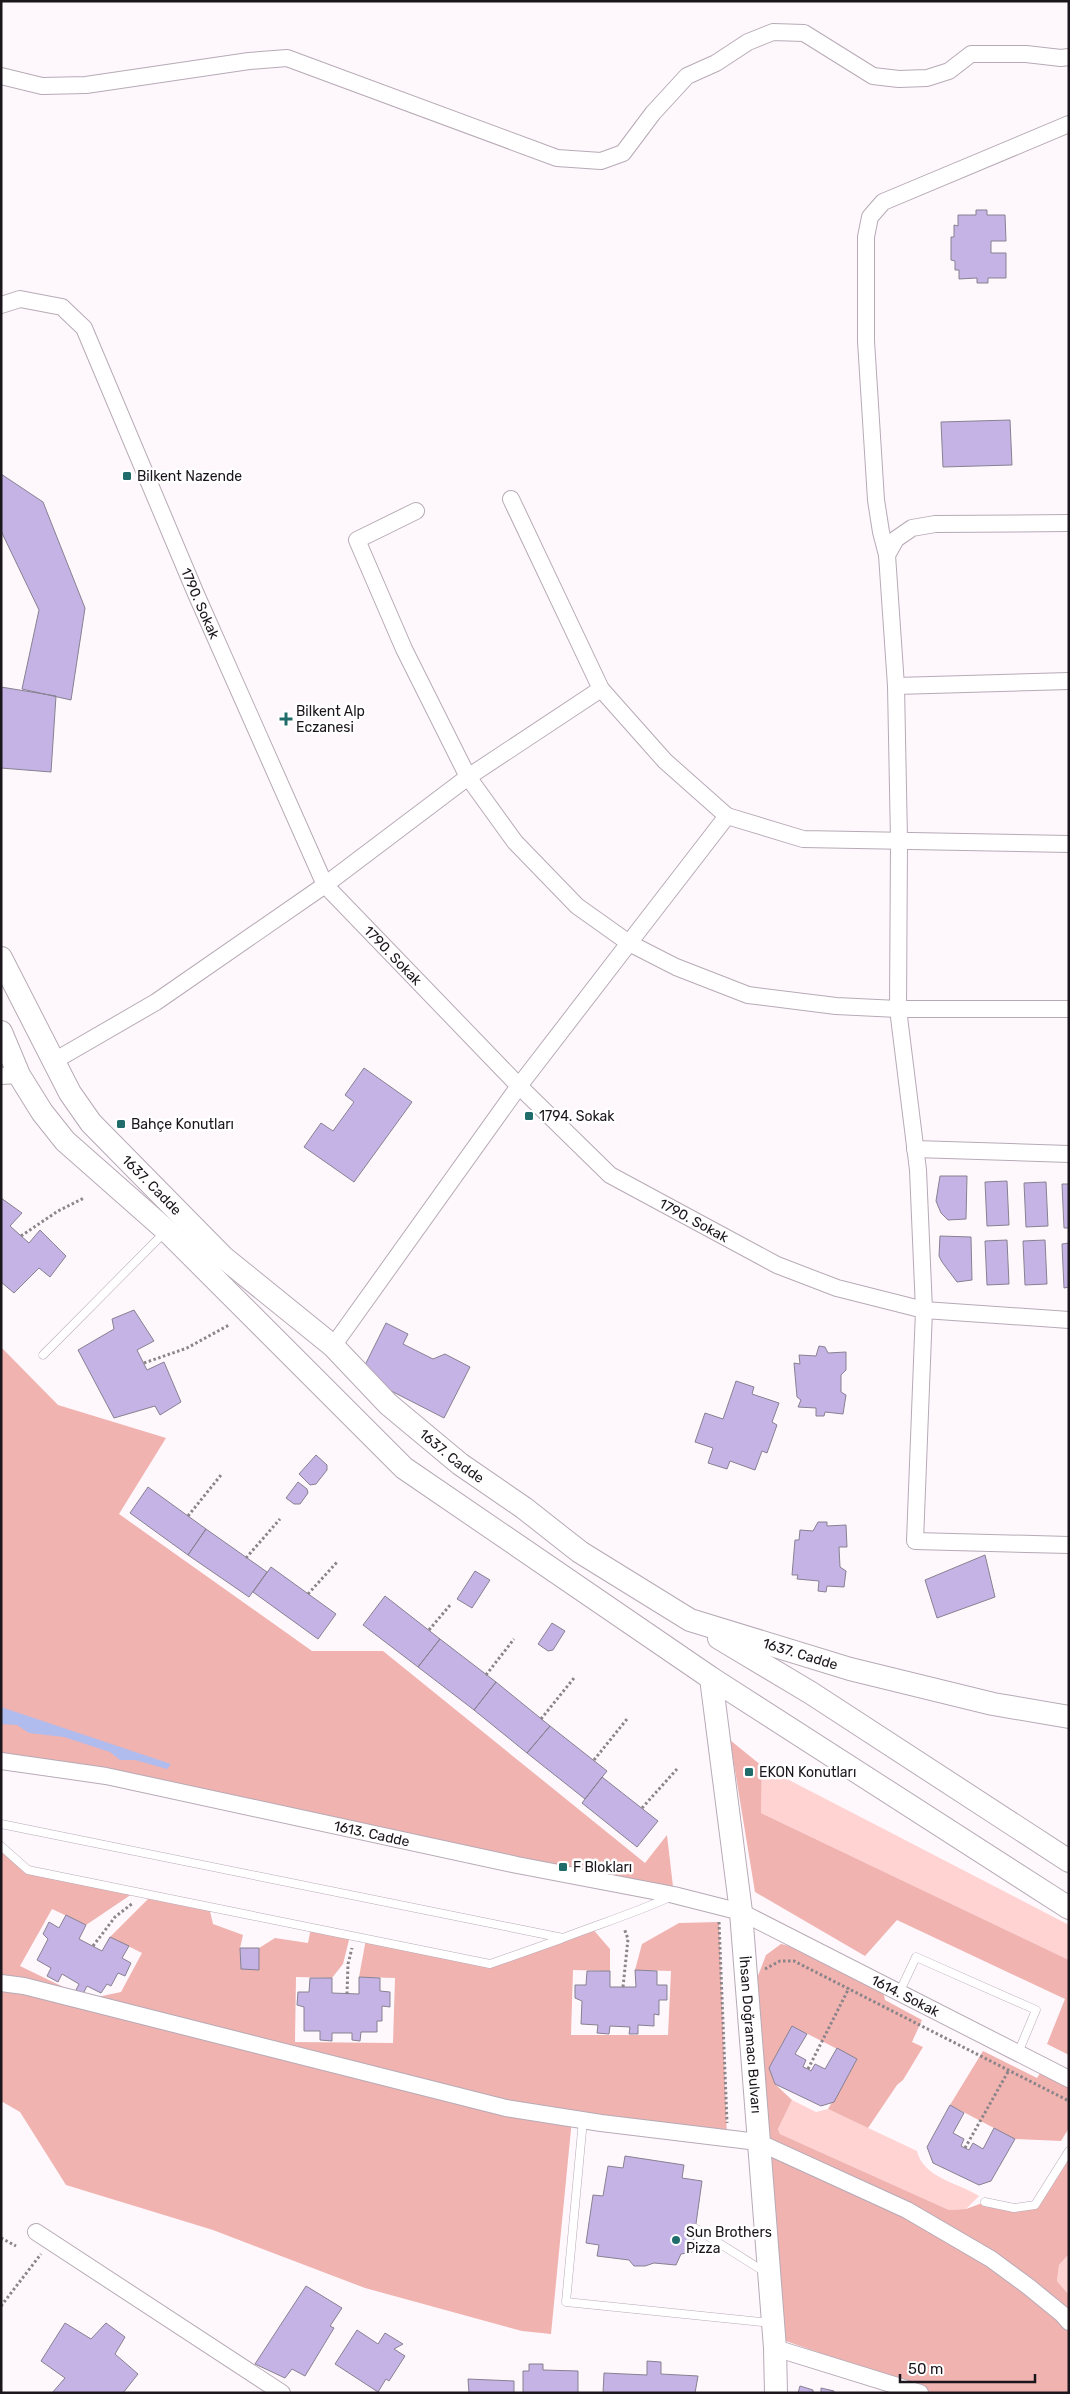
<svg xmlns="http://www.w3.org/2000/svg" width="1070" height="2394" viewBox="0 0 1070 2394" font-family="Rubik,sans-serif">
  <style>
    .green { fill: #fed3d1 }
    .forest { fill: #f0b3b0 }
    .water { fill: #b0bcee }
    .building { fill: #c5b3e5; stroke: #878191 }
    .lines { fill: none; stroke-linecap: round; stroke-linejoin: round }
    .lane-casing { stroke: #b7aab6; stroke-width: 9 }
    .street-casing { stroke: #b7aab6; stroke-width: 18 }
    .secondary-casing { stroke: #b7aab6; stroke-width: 24 }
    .path { stroke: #8b858a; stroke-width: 3; stroke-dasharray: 2.5 2.5; stroke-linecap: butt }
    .lane { stroke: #fff; stroke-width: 8 }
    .street { stroke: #fff; stroke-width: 16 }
    .secondary { stroke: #fff; stroke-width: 22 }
    .poi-dot { fill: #206c6b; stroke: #fff; stroke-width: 2 }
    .labels { text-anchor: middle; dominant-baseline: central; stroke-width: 5; stroke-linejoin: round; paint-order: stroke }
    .poi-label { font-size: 14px; fill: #1b161b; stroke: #fff; text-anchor: start }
    .street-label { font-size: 14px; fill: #1b161b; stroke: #fff }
  </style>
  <rect width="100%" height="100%" fill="#fef8fd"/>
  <path class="green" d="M762,1766L1069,1925V1960L761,1813Z
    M792,2100L816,2112L828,2109L917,2151C923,2178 959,2183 979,2196L966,2209L949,2210L780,2134L778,2129Z
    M1069,2254V2295L1057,2281L1059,2265Z"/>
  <path class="forest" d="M1,1347L58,1405L166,1438L119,1514L312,1651H383L645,1863L667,1835L674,1895L1,1760Z
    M730,1740L762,1766L761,1813L1069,1960V2055L1047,2044L1065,1999L897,1920L865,1956L755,1892Z
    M1,1846L28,1870L135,1892L86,1925L52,1909L20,1966L88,1999L121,1992L142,1953L110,1937L152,1895L209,1907L213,1924L243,1935L240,1948L241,1969H259V1948L275,1938L308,1943L311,1928L350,1936L343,1964L332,1978L296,1977L295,2042L393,2043L395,1978L359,1977L366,1939L490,1964L591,1927L610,1949V1971L573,1970L571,2035H668L671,1971L635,1970L642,1944L679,1923L719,1922L727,2138L572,2119L551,2334L522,2331L365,2288L213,2230L66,2185L20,2112L1,2101Z
    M781,1944L801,1949L883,1990L885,2000L922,2020L912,2042L923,2047L903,2080L897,2085L868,2128L828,2109L857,2059L792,2026L769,2068L775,2084L792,2100L778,2129L780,2134L949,2210L966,2209L985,2202L1014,2208L1035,2205L1069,2151V2254L1059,2265L1057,2281L1069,2295V2393H933L783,2340L756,1981L766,1955Z
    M983,2051L1037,2078L1044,2067L1069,2079V2128L1061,2141L1015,2139L950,2105Z"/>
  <path class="water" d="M1,1707L171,1764L167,1769L135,1760H120L110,1752L64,1737L29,1733L17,1725L1,1724Z"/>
  <path class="building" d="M976,210H987V215H1005L1006,241H991V253H1006V278H988V283H977V278L959,279V270H955V261L951,260V237H954V225L958,226V215H976Z
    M1010,420L1012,465L943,467L941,422Z
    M1,474L43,502L85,608L71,700L22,689L39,610L1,531Z
    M1,687L56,696L51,772L1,768Z
    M364,1068L412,1102L354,1182L304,1147L321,1123L333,1131L354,1102L345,1095Z
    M940,1176H967L966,1219L948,1220L941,1213L936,1201Z
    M1007,1181L1009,1225L987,1226L985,1182Z
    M1046,1182L1048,1226L1026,1227L1024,1183Z
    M1062,1184H1069V1228H1064Z
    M1,1198L22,1213L10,1226L29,1243L40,1230L66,1256L50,1277L39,1268L14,1293L1,1282Z
    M940,1236L971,1237L972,1280L957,1282L942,1262L939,1256Z
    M1007,1240L1009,1284L987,1285L985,1241Z
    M1045,1240L1047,1284L1025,1285L1023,1241Z
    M1069,1243V1287L1064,1288L1062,1244Z
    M134,1310L154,1341L137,1350L147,1370L164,1362L181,1402L160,1415L155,1406L114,1418L78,1350L114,1329L112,1319Z
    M386,1323L408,1334L403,1344L433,1359L445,1354L470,1367L444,1418L360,1375Z
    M819,1346L825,1347L828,1353L846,1352V1370L841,1375V1392L846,1395L843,1414L825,1412L824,1416H816V1408L798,1407L801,1400L797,1397L794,1363L800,1364L799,1355L816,1356Z
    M736,1381L754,1387L752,1394L779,1403L772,1422L777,1425L767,1453L762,1451L755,1470L730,1461L727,1469L708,1463L713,1448L695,1442L705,1413L723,1419Z
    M316,1455L327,1465V1470L316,1484L310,1485L299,1474Z
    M298,1482L307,1489L308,1493L300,1504H294L286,1498Z
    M148,1487L206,1529L188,1555L130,1513Z
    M818,1522H827V1526L846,1525L847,1547H839L840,1567L846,1571L844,1587L827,1586L826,1592L818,1591L819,1581L797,1579L798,1575H792L795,1540H799L800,1530L813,1531Z
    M206,1529L267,1572L249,1597L188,1555Z
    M985,1555L995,1597L937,1618L925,1580Z
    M271,1567L336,1614L318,1639L253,1592Z
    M475,1571L490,1580L472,1608L457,1599Z
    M385,1596L440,1639L418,1667L363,1625Z
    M552,1623L565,1631L553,1650L548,1651L538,1644Z
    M440,1639L496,1682L474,1710L418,1667Z
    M496,1682L550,1726L527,1753L474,1710Z
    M550,1726L607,1771L585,1799L527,1753Z
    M602,1777L658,1821L637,1847L582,1803Z
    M66,1915L86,1925L79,1939L102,1951L110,1937L129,1946L122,1958L131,1963L125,1976L118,1973L111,1986L107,1984L101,1993L87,1986L83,1994L76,1990L79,1984L62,1974L58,1982L47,1976L51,1968L37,1960L48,1939L43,1934L49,1922L59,1928Z
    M240,1948H259V1970L241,1969Z
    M635,1970L657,1971V1985H667V2000H659V2015L654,2014V2026L638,2025V2034H629L630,2027L610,2026L609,2034L597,2033L598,2025L581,2024L582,2001L575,1998V1985H586L587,1971H610V1987H636Z
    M359,1977L380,1978V1991L390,1992V2007L382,2006V2021H377V2032H361L360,2041L352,2040V2033H332V2041L320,2040V2031H304V2007L297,2005L298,1992H309L310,1978H332V1993L359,1994Z
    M792,2026L807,2034L795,2054L806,2060L803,2067L808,2069L811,2071L815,2064L825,2069L837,2048L857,2059L834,2102L821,2106L775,2084L769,2068Z
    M950,2105L964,2113L953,2133L964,2139L961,2146L969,2150L973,2143L983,2149L994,2128L1015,2139L991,2181L979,2185L933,2163L927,2147Z
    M625,2156L684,2165L682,2178L702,2181L692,2252L681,2254L676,2265L654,2263L645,2266H634L629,2260L597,2256L599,2245L586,2243L593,2195L603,2196L608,2166L623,2168Z
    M306,2286L342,2308L330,2326L334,2328L305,2376L292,2369L285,2378L255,2364Z
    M65,2323L91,2339L106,2323L125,2337L115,2354L138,2374L123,2393H52L65,2378L41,2361Z
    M357,2330L378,2344L385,2333L403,2344L394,2349L405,2356L389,2381L386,2379L378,2392L335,2364Z
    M647,2361L661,2362V2374L698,2376L695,2393H603L604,2373L647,2375Z
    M529,2364H543V2370L578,2371V2393H523V2371H529Z
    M468,2379L514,2381V2393H469Z
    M800,2386L813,2390V2393H798Z
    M821,2388L834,2391V2393H821Z"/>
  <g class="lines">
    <g class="lane-casing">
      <path id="lane" d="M43,1355L165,1232
        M1,1824L563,1938C599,1924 635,1913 670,1897
        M1,1846L28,1870L490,1964L561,1939
        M899,1993L916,1957L1036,2010L1018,2053
        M583,2120L566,2302L771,2323
        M985,2202L1014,2208L1035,2205L1069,2151
        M695,2228L765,2272"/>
    </g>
    <g class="street-casing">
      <g id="street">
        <path d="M1,76L42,86L86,85L249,61L287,58L557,158L601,161L623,153L653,113L687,76L716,63L748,42L773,32L804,33L873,76L899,79L927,78L949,71L971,54H1026L1061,58L1069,57"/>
        <path id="s1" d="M1,305L20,299L62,307L84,328L196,594L325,885L519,1086L610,1175L777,1265L837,1288L924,1310L1069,1320"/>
        <path d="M511,499L601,689L665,761L727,816"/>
        <path d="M416,511L357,540L404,649L468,777L601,689"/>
        <path d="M1069,523L935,524L912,528L896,539L887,555L896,686L899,840L898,1009L918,1170L924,1310L915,1541L1069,1545"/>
        <path d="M887,555L881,532L876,500L866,341V237L870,217L883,202L1069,124"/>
        <path d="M896,686L1069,681"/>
        <path d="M54,1061L156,1002L325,885L468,777L515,842L577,906L629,943L727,816L803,839L1069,844"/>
        <path d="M1,1076L19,1075"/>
        <path d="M915,1149L1069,1154"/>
        <path d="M333,1346L519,1086L629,943L676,967L748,995L836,1006L898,1009H1069"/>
        <path id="s2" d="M1,1761L106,1776L517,1865L674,1895L741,1912L1069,2079"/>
        <path d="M1,1983L24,1986L506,2108L601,2123L758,2142L907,2210L991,2259L1029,2287L1062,2314L1069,2322"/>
        <path d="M36,2232L282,2393"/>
        <path d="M775,2348L920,2393"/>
      </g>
    </g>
    <g class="secondary-casing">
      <g id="secondary">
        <path id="s3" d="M1,958L70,1093L91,1123L223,1257L333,1346L388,1404L460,1464L524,1508L580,1552L690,1620L850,1669L993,1704L1069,1717"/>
        <path d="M1,1032L19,1075L42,1112L65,1141L167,1231L404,1468L711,1678L1069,1908"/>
        <path d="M719,1638L811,1693L1069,1861"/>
        <path id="s4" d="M711,1678L741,1912L775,2348L776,2393"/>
      </g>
    </g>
    <path class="path" d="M21,1236L58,1211L84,1198
      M144,1363L187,1348L229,1325
      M188,1516L221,1475
      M246,1558L280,1519
      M308,1594L338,1561
      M429,1630L451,1604
      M486,1675L514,1639
      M541,1719L574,1678
      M594,1760L627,1719
      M642,1808L677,1769
      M719,1922L727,2123
      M93,1946L115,1917L133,1903
      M765,1969L780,1961H794L1069,2101
      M623,1987L628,1939L624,1928
      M347,1994L348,1964L352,1948
      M808,2069L849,1988
      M965,2148L1009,2070
      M1,2238L16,2246
      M1,2306L41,2254"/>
    <use href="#lane" class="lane"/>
    <use href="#street" class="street"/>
    <use href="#secondary" class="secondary"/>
  </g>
  <g class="poi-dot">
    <rect x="122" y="471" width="10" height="10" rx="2.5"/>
    <path d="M283.5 711.5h5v5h5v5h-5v5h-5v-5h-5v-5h5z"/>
    <rect x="524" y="1111" width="10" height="10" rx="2.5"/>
    <rect x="116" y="1119" width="10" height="10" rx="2.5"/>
    <rect x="744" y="1767" width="10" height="10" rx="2.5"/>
    <rect x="558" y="1862" width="10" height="10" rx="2.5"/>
    <circle cx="676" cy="2240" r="5"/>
  </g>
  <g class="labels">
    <g class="poi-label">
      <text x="137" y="476">Bilkent Nazende</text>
      <text x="296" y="711">Bilkent Alp<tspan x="296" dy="16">Eczanesi</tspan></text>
      <text x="539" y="1116">1794. Sokak</text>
      <text x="131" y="1124">Bahçe Konutları</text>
      <text x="759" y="1772">EKON Konutları</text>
      <text x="573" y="1867">F Blokları</text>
      <text x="686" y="2232">Sun Brothers<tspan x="686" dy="16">Pizza</tspan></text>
    </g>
    <g class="street-label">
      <text stroke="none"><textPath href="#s1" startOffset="392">1790. Sokak</textPath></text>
      <text stroke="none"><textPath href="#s1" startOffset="798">1790. Sokak</textPath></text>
      <text stroke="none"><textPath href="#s3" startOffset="275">1637. Cadde</textPath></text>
      <text stroke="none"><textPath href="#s1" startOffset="1202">1790. Sokak</textPath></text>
      <text stroke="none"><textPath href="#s3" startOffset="680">1637. Cadde</textPath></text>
      <text stroke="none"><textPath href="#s3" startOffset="1085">1637. Cadde</textPath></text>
      <text stroke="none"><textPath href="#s2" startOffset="378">1613. Cadde</textPath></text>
      <text stroke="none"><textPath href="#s2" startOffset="940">1614. Sokak</textPath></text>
      <text stroke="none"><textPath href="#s4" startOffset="359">İhsan Doğramacı Bulvarı</textPath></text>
    </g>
  </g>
  <rect width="1070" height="2394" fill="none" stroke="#1b161b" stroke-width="5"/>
  <path d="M900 2374v8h135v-8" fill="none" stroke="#1b161b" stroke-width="2.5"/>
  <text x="908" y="2374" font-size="15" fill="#1b161b" stroke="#ffffff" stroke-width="4" paint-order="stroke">50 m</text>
</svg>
